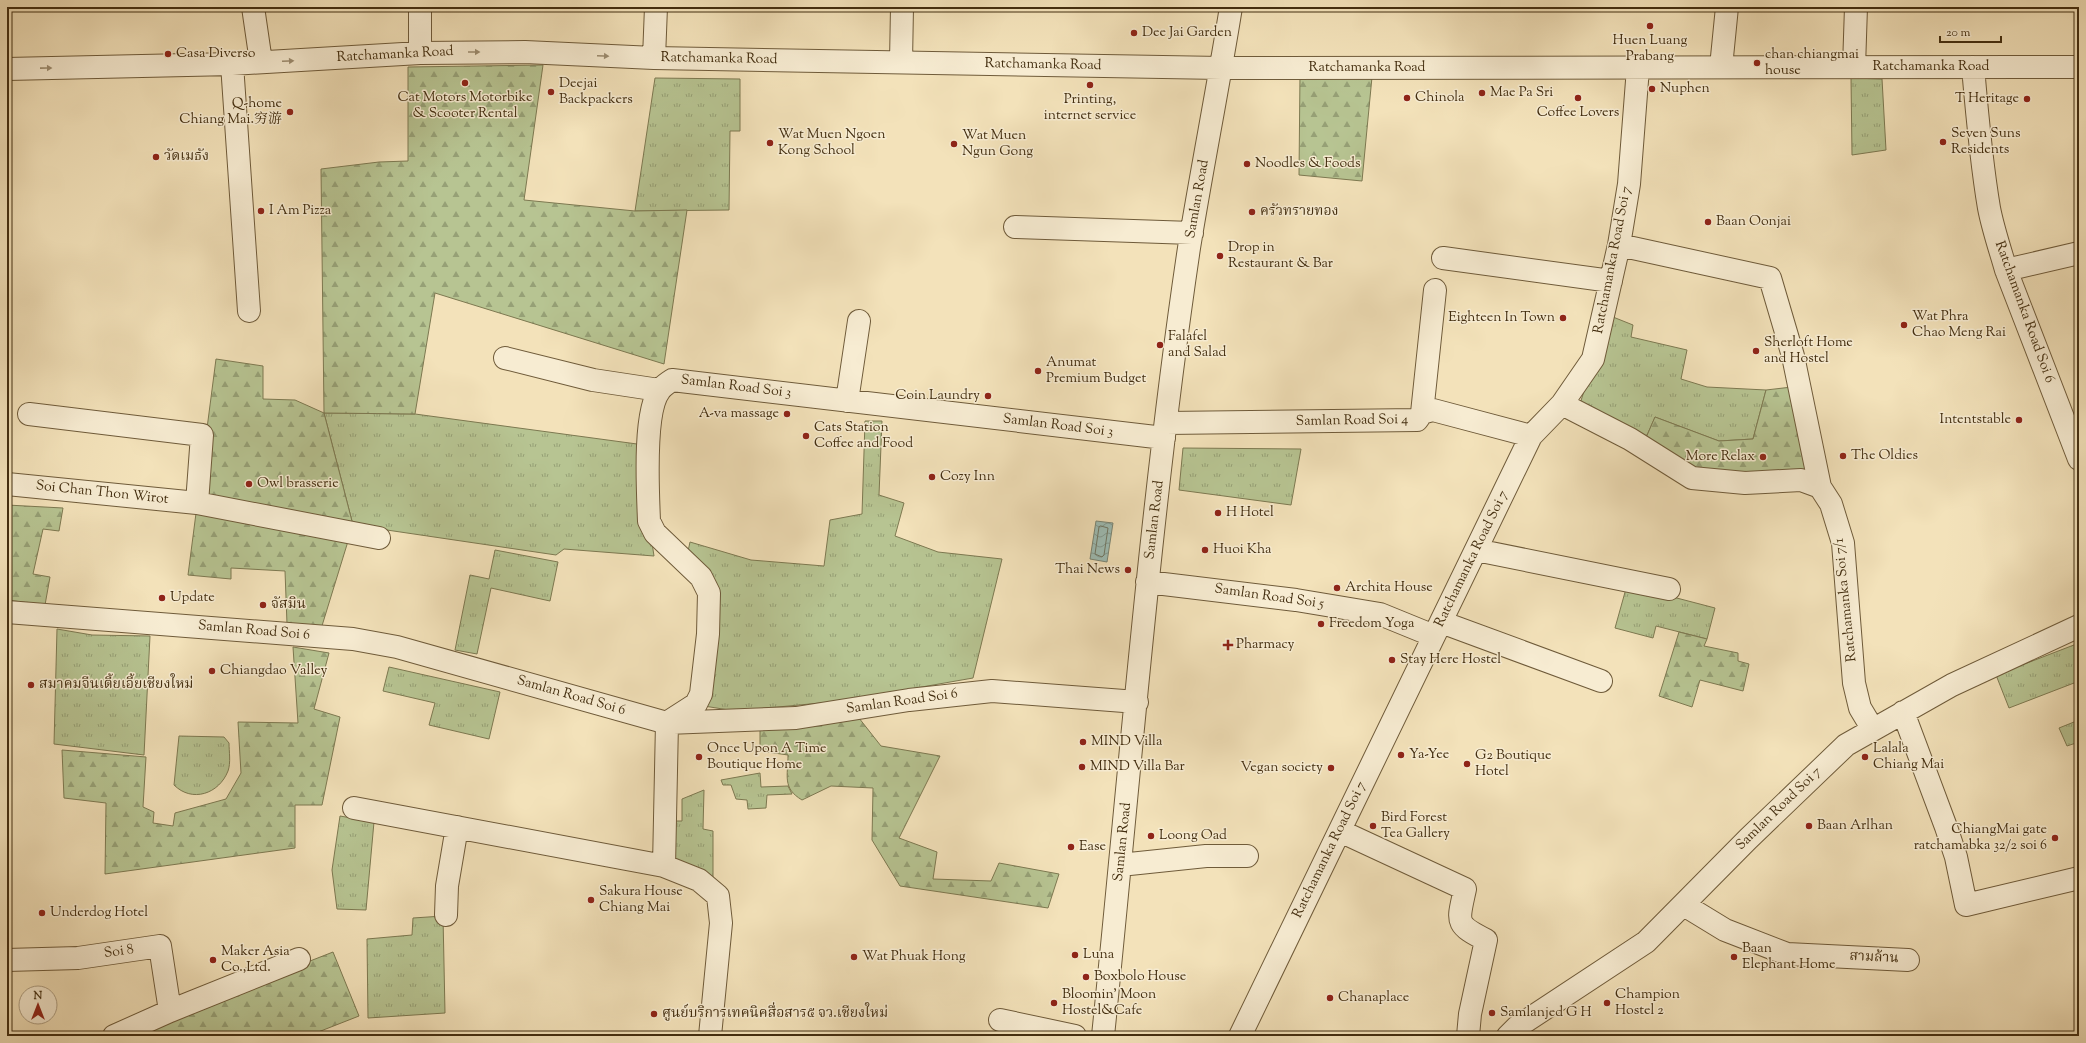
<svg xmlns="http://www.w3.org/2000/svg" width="2086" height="1043" viewBox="0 0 2086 1043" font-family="'Sorts Mill Goudy','Noto Serif SC','Noto Serif Thai',serif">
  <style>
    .grass { fill: url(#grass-tufts); stroke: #7d7951 }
    .forest { fill: url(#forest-firs); stroke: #7d7951 }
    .water { fill: url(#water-waves); stroke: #798473 }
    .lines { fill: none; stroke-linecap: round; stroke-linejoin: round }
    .shore { stroke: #707662; stroke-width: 1 }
    .minor-casing { stroke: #6f5b3a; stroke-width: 24 }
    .minor { stroke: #f7ecd2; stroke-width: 22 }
    .oneway { fill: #9d8d71 }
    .poi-dot { fill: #8f2418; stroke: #f7ecd2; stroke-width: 1.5 }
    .labels { text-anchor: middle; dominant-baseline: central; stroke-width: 3; stroke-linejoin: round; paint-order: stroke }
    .poi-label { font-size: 14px; fill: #432e10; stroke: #f7ecd2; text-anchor: start }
    .street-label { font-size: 14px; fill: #432e10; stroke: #f7ecd2 }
  </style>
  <defs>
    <pattern id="grass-tufts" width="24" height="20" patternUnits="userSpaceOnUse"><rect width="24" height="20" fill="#b7c492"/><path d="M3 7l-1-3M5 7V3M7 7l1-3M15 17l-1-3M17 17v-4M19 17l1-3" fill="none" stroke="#96a076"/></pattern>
    <pattern id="forest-firs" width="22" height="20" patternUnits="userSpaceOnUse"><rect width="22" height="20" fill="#b7c492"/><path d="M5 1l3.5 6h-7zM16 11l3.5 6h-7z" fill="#96a076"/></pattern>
    <pattern id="water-waves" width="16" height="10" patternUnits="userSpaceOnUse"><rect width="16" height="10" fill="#9dbdb5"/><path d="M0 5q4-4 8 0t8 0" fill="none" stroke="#829a92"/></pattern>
  </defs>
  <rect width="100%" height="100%" fill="#f3e2ba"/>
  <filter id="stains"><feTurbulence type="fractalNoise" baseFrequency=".005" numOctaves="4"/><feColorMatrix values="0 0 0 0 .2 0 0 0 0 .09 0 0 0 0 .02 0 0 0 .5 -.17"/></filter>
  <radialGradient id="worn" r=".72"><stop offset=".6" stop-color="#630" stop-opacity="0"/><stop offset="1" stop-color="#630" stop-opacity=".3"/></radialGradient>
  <path class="grass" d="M655,78L740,79V131H730L729,210L635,211Z
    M1851,78L1882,79L1886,150L1852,155Z
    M1608,315L1633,325L1631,337L1687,350L1681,379L1707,387L1766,390L1753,439L1719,441L1655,417L1645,440L1579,407Z
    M324,413L415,414L637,444L654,556L564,549L556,555L353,525Z
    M865,421H882L879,495L904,503L895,536L938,552L1002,559L973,678L842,701L735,711L704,706L714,615L687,556L690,542L751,560L824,566L830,520L862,514Z
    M1183,448L1301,449L1291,505L1179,490Z
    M495,550L558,562L550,601L491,588L477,654L455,650L470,575L489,579Z
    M1627,585L1715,608L1707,639L1656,626L1653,638L1615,628Z
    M57,629L92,635L150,636L144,755L54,744Z
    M2079,643V695L2074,683L2009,708L1996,675Z
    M389,667L500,692L489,739L429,725L435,703L383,691Z
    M2079,720V742L2067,746L2059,728Z
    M179,736L224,737L229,743C229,751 231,763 228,771C219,794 192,803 174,785Z
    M760,773L761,787L788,786L792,794L767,795L766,808L748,809L747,800L736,799L731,785H723L721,780Z
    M704,790L703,829L713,831V879L671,862L670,821H682V799Z
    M340,816L374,822L366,910L337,909L332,870Z
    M443,916L445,1013L368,1018L367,939L412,935L413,918Z"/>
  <path class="forest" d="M543,65L524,200L635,211L687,210L664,364L435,293L415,414L324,413L353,525L321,629L287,624L285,571L231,568V579L188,575L216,359L263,366V399L295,400L324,413L321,169L379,162L408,161V67Z
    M1300,73L1372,77L1362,181L1299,175Z
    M1792,387L1807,469L1804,474L1696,470L1645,440L1655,417L1719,441L1753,439L1766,390Z
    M7,505L63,508L59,531L43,529L33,574L50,577L45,605L7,600Z
    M1679,632L1707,639L1704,646L1738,653V661L1749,664L1743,691L1700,680L1692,707L1659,696Z
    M293,647L329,653L314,709L340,717L322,805H295V848L105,874L106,803L64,798L62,750L146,757L143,807L154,812L153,823L173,826L175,813L226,799L241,773L238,722L298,723Z
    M855,713L881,746L940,756L899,838L937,852L933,879L991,881L999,863L1059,874L1048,908L900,886L872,840L873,788L831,786L802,800C782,788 788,776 788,755L760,751V723Z
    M333,952L359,1016L308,1036H130L129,1032Z"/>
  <path class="water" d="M1096,521L1113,523L1107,562L1090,559Z"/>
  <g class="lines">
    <path class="shore" d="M1101,526L1108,528L1104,555L1102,557L1095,554L1099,527Z"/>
    <g class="minor-casing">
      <path id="minor" d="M253,7L261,62
        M420,7V53
        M654,58L656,7
        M901,62L902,7
        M232,64L249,311
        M1721,67L1727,7
        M1854,67L1856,7
        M1973,67C1977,114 1981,161 1989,208C1993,229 2000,249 2006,270L2079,459
        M7,69L232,64L420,53L525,52L654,58L1221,68L2079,67
        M1015,227L1192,233
        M1619,245L1770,278L1793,356L1820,487
        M1443,258L1611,281
        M2006,270L2079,253
        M505,358L593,380L659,390
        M847,401L859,321
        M1562,404L1630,439L1692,478L1745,483L1801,480L1820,487L1831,504L1843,543L1854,683L1860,708L1872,728
        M1422,413L1435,290
        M29,414L202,435L197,503
        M1166,423L1417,420L1422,413L1433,410L1531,436
        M7,484L197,503L379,538
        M1476,550L1669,589
        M1147,582L1296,600L1380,614L1434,636
        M7,612L353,639L397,647L667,723L796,718L909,700L992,691L1137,702
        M1441,622L1601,681
        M1903,712L1946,827L1956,857L1966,905L2079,878
        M668,722L696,704L701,694L708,634L709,593L701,577L655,533L649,521C648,493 643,411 660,390C663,386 668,383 672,380L1164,438
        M354,808L664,866L699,880L718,896L721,923L710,1036
        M1340,831L1465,889C1458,922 1454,924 1486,940L1470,1014L1468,1036
        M1120,865L1206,856H1247
        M664,866L667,723
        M1684,905L1725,930L1787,954L1908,960
        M446,915L447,886L457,827
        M7,960L78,958L160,946L170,1011L114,1036
        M170,1011L299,959
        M1000,1020L1075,1036
        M1103,1036C1130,773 1150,510 1189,248C1202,168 1218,88 1231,7
        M1240,1036L1531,436L1562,404L1593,359L1619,245L1629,184L1638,68
        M1508,1036L1517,1027L1646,942L1748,839L1846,745L1952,685L2079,626"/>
    </g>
    <use href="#minor" class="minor"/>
  </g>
  <defs><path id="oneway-solid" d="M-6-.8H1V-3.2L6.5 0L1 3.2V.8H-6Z"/></defs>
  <g class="oneway">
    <use href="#oneway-solid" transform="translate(474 52)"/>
    <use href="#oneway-solid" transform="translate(603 56) rotate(3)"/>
    <use href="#oneway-solid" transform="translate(288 61) rotate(-3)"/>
    <use href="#oneway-solid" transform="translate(46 68) rotate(-1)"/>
  </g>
  <g class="poi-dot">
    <circle cx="1650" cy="26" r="4"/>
    <circle cx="1134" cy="33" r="4"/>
    <circle cx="168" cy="54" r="4"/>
    <circle cx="1757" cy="63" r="4"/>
    <circle cx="465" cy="83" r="4"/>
    <circle cx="1090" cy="85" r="4"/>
    <circle cx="1652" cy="89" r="4"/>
    <circle cx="551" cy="92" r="4"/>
    <circle cx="1482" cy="93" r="4"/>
    <circle cx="1407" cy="98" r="4"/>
    <circle cx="1578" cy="98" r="4"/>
    <circle cx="2027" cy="99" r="4"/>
    <circle cx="290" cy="112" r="4"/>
    <circle cx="1943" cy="142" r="4"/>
    <circle cx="770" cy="143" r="4"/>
    <circle cx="954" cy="144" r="4"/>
    <circle cx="156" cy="157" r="4"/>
    <circle cx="1247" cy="164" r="4"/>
    <circle cx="261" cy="211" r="4"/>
    <circle cx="1252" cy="212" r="4"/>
    <circle cx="1708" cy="222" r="4"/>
    <circle cx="1220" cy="256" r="4"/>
    <circle cx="1563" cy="318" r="4"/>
    <circle cx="1904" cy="325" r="4"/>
    <circle cx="1160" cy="345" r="4"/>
    <circle cx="1756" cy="351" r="4"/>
    <circle cx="1038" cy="371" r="4"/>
    <circle cx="988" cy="396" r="4"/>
    <circle cx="787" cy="414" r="4"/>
    <circle cx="2019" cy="420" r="4"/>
    <circle cx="806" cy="436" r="4"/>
    <circle cx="1843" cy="456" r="4"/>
    <circle cx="1763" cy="457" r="4"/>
    <circle cx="932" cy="477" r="4"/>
    <circle cx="249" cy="484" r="4"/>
    <circle cx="1218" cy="513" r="4"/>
    <circle cx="1205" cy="550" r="4"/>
    <circle cx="1128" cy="570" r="4"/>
    <circle cx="1337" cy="588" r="4"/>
    <circle cx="162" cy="598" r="4"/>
    <circle cx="263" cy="605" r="4"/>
    <circle cx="1321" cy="624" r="4"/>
    <path d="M1226 639h4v4h4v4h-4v4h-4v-4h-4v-4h4z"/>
    <circle cx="1392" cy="660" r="4"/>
    <circle cx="212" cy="671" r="4"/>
    <circle cx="31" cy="685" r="4"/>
    <circle cx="1083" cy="742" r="4"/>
    <circle cx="1401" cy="755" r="4"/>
    <circle cx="699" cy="757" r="4"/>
    <circle cx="1865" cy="757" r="4"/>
    <circle cx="1467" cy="764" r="4"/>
    <circle cx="1082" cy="767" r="4"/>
    <circle cx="1331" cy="768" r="4"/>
    <circle cx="1373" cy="826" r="4"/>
    <circle cx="1809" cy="826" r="4"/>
    <circle cx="1151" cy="836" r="4"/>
    <circle cx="2055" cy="838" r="4"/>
    <circle cx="1071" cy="847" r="4"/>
    <circle cx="591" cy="900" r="4"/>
    <circle cx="42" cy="913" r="4"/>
    <circle cx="1075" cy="955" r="4"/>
    <circle cx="854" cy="957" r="4"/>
    <circle cx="1734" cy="957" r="4"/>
    <circle cx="213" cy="960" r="4"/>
    <circle cx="1086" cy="977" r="4"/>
    <circle cx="1330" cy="998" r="4"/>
    <circle cx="1054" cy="1003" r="4"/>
    <circle cx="1607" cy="1003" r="4"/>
    <circle cx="1492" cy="1013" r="4"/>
    <circle cx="654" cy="1014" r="4"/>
  </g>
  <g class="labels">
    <g class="poi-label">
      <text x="1142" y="33">Dee Jai Garden</text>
      <text x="1650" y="41" text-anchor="middle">Huen Luang<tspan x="1650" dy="16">Prabang</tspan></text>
      <text x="176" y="54">Casa Diverso</text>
      <text x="1765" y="55">chan chiangmai<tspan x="1765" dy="16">house</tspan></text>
      <text x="559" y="84">Deejai<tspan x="559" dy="16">Backpackers</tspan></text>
      <text x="1660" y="89">Nuphen</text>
      <text x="1490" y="93">Mae Pa Sri</text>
      <text x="465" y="98" text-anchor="middle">Cat Motors Motorbike<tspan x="465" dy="16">&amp; Scooter Rental</tspan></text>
      <text x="1415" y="98">Chinola</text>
      <text x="2019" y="99" text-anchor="end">T Heritage</text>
      <text x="1090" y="100" text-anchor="middle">Printing,<tspan x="1090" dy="16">internet service</tspan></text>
      <text x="282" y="104" text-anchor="end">Q-home<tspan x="282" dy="16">Chiang Mai.穷游</tspan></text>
      <text x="1578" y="113" text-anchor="middle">Coffee Lovers</text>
      <text x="1951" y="134">Seven Suns<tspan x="1951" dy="16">Residents</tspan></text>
      <text x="778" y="135">Wat Muen Ngoen<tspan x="778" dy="16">Kong School</tspan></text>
      <text x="962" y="136">Wat Muen<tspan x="962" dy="16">Ngun Gong</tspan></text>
      <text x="164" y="157">วัดเมธัง</text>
      <text x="1255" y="164">Noodles &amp; Foods</text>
      <text x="269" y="211">I Am Pizza</text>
      <text x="1260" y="212">ครัวทรายทอง</text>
      <text x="1716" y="222">Baan Oonjai</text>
      <text x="1228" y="248">Drop in<tspan x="1228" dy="16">Restaurant &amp; Bar</tspan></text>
      <text x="1912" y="317">Wat Phra<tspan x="1912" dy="16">Chao Meng Rai</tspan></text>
      <text x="1555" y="318" text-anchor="end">Eighteen In Town</text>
      <text x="1168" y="337">Falafel<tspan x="1168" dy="16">and Salad</tspan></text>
      <text x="1764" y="343">Sherloft Home<tspan x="1764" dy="16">and Hostel</tspan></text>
      <text x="1046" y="363">Anumat<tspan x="1046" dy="16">Premium Budget</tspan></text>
      <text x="980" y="396" text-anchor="end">Coin Laundry</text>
      <text x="779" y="414" text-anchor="end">A-va massage</text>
      <text x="2011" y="420" text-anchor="end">Intentstable</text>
      <text x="814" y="428">Cats Station<tspan x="814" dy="16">Coffee and Food</tspan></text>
      <text x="1851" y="456">The Oldies</text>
      <text x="1755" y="457" text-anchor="end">More Relax</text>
      <text x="940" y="477">Cozy Inn</text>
      <text x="257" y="484">Owl brasserie</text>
      <text x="1226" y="513">H Hotel</text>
      <text x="1213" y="550">Huoi Kha</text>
      <text x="1120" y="570" text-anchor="end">Thai News</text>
      <text x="1345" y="588">Archita House</text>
      <text x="170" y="598">Update</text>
      <text x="271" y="605">จัสมิน</text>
      <text x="1329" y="624">Freedom Yoga</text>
      <text x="1236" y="645">Pharmacy</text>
      <text x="1400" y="660">Stay Here Hostel</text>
      <text x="220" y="671">Chiangdao Valley</text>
      <text x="39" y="685">สมาคมจีนเตี้ยเอี้ยเชียงใหม่</text>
      <text x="1091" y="742">MIND Villa</text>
      <text x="707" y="749">Once Upon A Time<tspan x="707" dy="16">Boutique Home</tspan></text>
      <text x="1873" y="749">Lalala<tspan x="1873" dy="16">Chiang Mai</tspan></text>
      <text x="1409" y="755">Ya-Yee</text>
      <text x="1475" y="756">G2 Boutique<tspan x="1475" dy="16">Hotel</tspan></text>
      <text x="1090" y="767">MIND Villa Bar</text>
      <text x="1323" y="768" text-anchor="end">Vegan society</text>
      <text x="1381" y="818">Bird Forest<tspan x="1381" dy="16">Tea Gallery</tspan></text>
      <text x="1817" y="826">Baan Arlhan</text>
      <text x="2047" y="830" text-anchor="end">ChiangMai gate<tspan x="2047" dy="16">ratchamabka 32/2 soi 6</tspan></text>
      <text x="1159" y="836">Loong Oad</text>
      <text x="1079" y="847">Ease</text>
      <text x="599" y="892">Sakura House<tspan x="599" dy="16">Chiang Mai</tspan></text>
      <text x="50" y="913">Underdog Hotel</text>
      <text x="1742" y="949">Baan<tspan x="1742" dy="16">Elephant Home</tspan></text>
      <text x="221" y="952">Maker Asia<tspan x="221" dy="16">Co.,Ltd.</tspan></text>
      <text x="1083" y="955">Luna</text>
      <text x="862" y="957">Wat Phuak Hong</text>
      <text x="1094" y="977">Boxbolo House</text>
      <text x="1062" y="995">Bloomin' Moon<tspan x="1062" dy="16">Hostel&amp;Cafe</tspan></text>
      <text x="1615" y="995">Champion<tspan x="1615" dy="16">Hostel 2</tspan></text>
      <text x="1338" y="998">Chanaplace</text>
      <text x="1500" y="1013">Samlanjed G H</text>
      <text x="662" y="1014">ศูนย์บริการเทคนิคสื่อสาร๕ จว.เชียงใหม่</text>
    </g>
    <g class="street-label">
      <text transform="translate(395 55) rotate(-3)">Ratchamanka Road</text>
      <text transform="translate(719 59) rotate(1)">Ratchamanka Road</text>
      <text transform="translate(1043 65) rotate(1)">Ratchamanka Road</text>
      <text x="1931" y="67">Ratchamanka Road</text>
      <text x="1367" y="68">Ratchamanka Road</text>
      <text transform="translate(1198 199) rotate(-80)">Samlan Road</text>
      <text transform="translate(1613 260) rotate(-79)">Ratchamanka Road Soi 7</text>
      <text transform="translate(2024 312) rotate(70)">Ratchamanka Road Soi 6</text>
      <text transform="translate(736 387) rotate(7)">Samlan Road Soi 3</text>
      <text transform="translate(1352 421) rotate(-1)">Samlan Road Soi 4</text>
      <text transform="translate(1058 426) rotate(7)">Samlan Road Soi 3</text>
      <text transform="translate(102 493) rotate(6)">Soi Chan Thon Wirot</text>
      <text transform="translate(1155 520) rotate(-83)">Samlan Road</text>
      <text transform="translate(1472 559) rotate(-64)">Ratchamanka Road Soi 7</text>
      <text transform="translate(1269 597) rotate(8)">Samlan Road Soi 5</text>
      <text transform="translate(1846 600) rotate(-96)">Ratchamanka Soi 7/1</text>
      <text transform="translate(254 631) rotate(5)">Samlan Road Soi 6</text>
      <text transform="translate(571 696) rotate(16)">Samlan Road Soi 6</text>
      <text transform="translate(902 702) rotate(-8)">Samlan Road Soi 6</text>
      <text transform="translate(1779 809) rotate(-44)">Samlan Road Soi 7</text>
      <text transform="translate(1123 842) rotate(-84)">Samlan Road</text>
      <text transform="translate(1330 850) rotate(-64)">Ratchamanka Road Soi 7</text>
      <text transform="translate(119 952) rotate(-8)">Soi 8</text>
      <text transform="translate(1874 958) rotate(3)">สามล้าน</text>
    </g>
  </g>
  <rect width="2086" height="1043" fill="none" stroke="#f3e2ba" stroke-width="24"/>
  <rect x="8" y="8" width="2070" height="1027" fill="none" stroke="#432e10" stroke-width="2"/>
  <rect x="12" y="12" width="2062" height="1019" fill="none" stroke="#432e10"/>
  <g transform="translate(38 1005)"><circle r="19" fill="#f7ecd2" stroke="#afa084"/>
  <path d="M0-3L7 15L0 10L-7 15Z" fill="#8f2418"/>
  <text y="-6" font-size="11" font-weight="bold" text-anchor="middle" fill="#432e10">N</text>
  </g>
  <path d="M1940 36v6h61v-6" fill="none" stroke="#432e10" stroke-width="2"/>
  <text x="1946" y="36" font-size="12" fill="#432e10" stroke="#f7ecd2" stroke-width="3" paint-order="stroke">20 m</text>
  <rect width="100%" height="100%" filter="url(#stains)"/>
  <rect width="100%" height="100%" fill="url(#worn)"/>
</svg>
